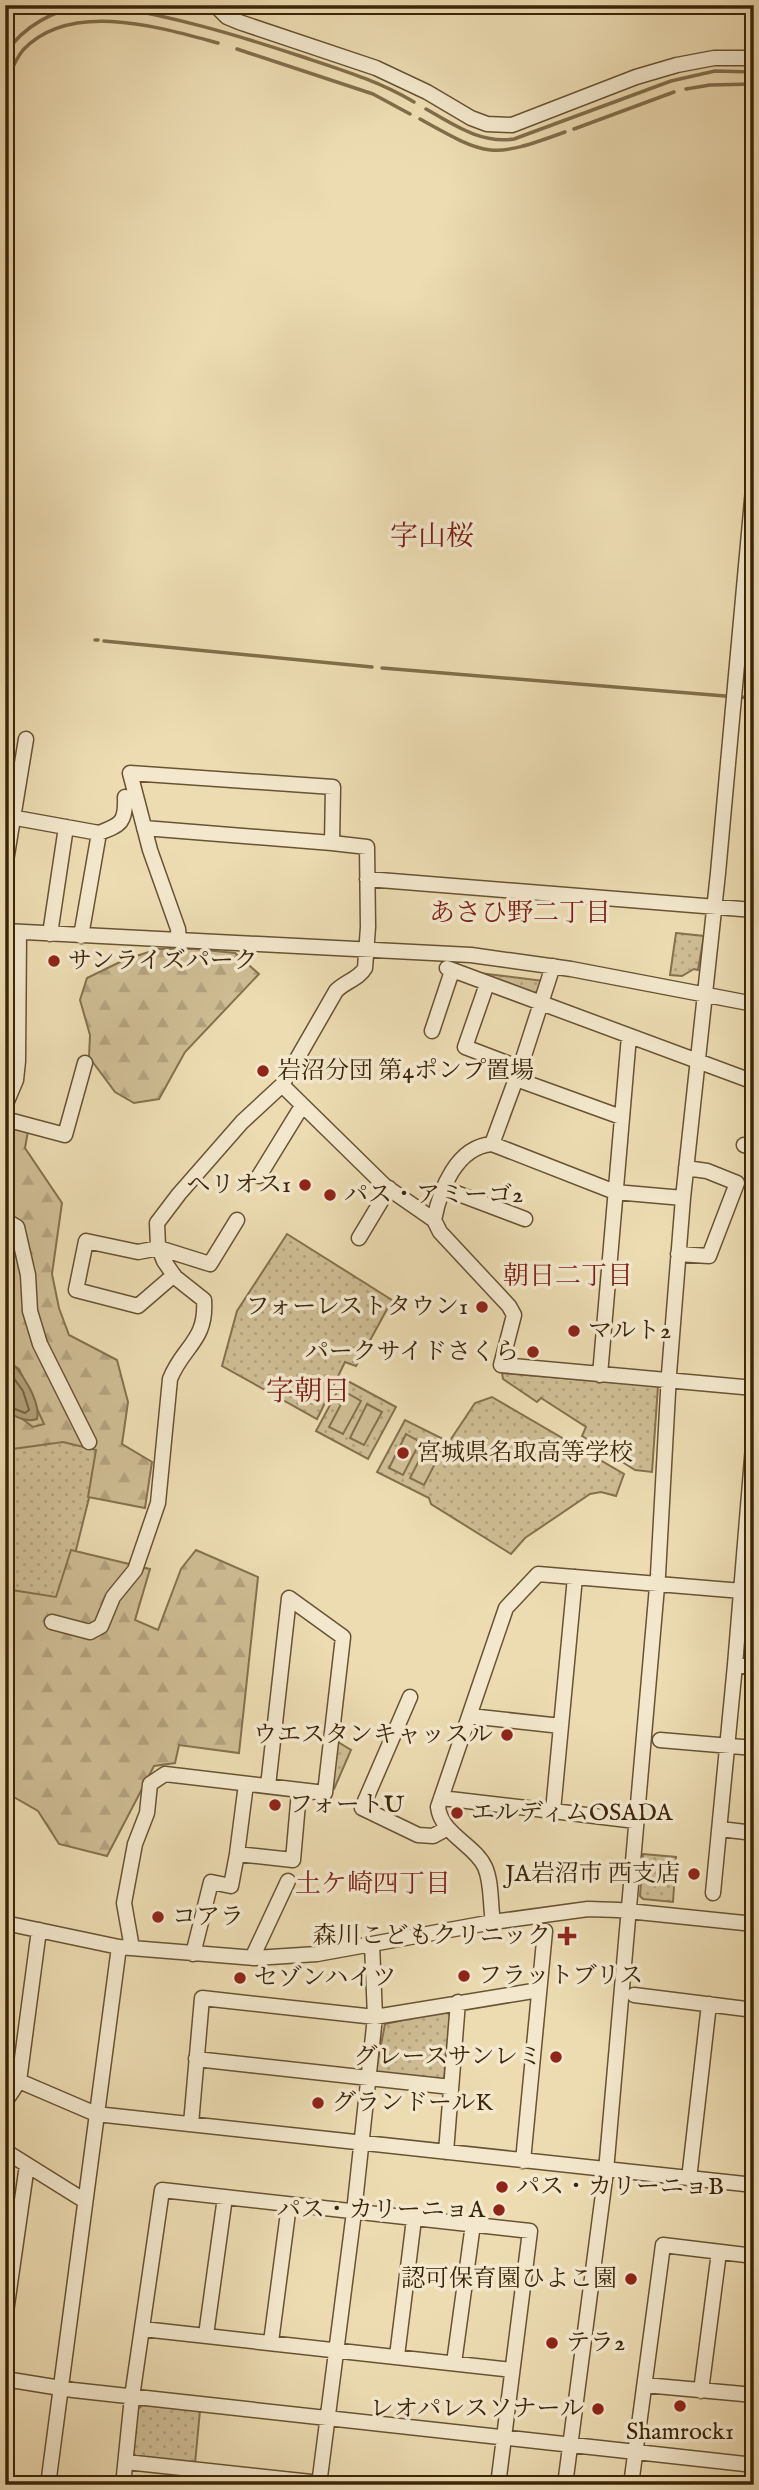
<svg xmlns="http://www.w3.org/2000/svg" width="759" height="2490" viewBox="0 0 759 2490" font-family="'IM FELL English','Noto Serif JP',serif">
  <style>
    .green { fill: url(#green-dots); stroke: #85714f; stroke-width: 2 }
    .forest { fill: url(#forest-firs); stroke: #85714f; stroke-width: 2 }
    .pitch { fill: #cfbd95; stroke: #85714f; stroke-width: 2 }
    .water { fill: #b09e79; stroke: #816e4c; stroke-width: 2 }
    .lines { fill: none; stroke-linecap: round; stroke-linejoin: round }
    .shore { stroke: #766241; stroke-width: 2 }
    .stream { stroke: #816e4c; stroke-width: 3.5 }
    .minor-casing { stroke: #685333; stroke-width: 17 }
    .minor { stroke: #f3e8cd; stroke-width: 14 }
    .poi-dot { fill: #8f2418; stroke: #f3e8cd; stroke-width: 2.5 }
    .labels { text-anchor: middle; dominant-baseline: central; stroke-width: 7; stroke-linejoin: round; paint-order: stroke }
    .poi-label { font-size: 24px; fill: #3b2509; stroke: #f3e8cd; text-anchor: start }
    .neighbourhood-label { font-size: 26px; fill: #7a1f14; stroke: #f3e8cd }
    .quarter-label { font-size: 28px; fill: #7a1f14; stroke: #f3e8cd }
  </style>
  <defs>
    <pattern id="green-dots" width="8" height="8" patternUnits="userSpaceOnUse" patternTransform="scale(1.75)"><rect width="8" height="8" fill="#cfbd95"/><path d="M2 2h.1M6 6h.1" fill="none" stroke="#b3a27f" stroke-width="1.8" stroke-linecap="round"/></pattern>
    <pattern id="forest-firs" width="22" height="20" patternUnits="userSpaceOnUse" patternTransform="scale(1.75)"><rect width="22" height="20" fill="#cfbd95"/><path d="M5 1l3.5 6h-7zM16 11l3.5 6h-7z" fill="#b3a27f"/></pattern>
  </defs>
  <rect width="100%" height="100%" fill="#eddcb2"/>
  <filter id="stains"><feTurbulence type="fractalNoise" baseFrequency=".00286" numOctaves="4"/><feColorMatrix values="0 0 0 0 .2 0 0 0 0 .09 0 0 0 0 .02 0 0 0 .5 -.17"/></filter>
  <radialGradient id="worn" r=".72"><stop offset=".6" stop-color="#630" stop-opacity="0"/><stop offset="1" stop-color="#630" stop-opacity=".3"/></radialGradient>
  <path class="green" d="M676,933L704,936L698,970L694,969L682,976L670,975Z
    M471,972L544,981L538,991L533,994Z
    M5,1211L101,1450L53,1642L5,1705Z
    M287,1234L392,1300L356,1366L345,1362L317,1419L222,1366L237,1311Z
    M502,1373L658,1386L652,1472L635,1470L582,1436L586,1427L541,1398L537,1402L503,1379Z
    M344,1379L396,1407L368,1459L316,1431Z
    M492,1397L624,1474L616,1496L601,1492L590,1494L525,1538L511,1554L431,1504L429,1498L377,1472L405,1420L449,1442L475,1403Z
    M338,1742L351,1750L334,1789L330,1788Z
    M643,1854L676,1857L673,1902L643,1899L640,1896Z
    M445,2011L450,2015L444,2080L377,2073V2065L385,2024Z
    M143,2405L200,2410L195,2464L138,2458L132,2452L138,2409Z"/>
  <path class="forest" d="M158,949H195L235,953L259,974L185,1052L159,1099L134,1103L115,1092L89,1057L90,1035L80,1000L87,978L124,960Z
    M5,1126L28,1131L25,1148L62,1203L52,1274L59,1308L69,1335L117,1360L128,1402L122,1444L152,1462L145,1508L88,1497L96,1450L63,1442L5,1450V1406L33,1427L44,1424L19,1369L5,1360Z
    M71,1550L150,1569L135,1620L158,1630L181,1569L196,1550L258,1577L239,1753L179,1745L175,1763L154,1766L107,1856L59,1844L38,1811L5,1792V1589L56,1597Z"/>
  <path class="pitch" d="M347,1393L361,1401L343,1434L329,1427Z
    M367,1404L382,1412L364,1445L350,1438Z
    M406,1434L420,1442L403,1475L389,1468Z
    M427,1445L441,1452L424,1485L410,1478Z"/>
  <path class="water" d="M5,1358C20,1367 41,1402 37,1419C26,1423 15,1416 5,1411Z"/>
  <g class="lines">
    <path class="shore" d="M5,1366L23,1391L29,1410L25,1413L5,1405"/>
    <path class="stream" d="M103,5C172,16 234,34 300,56C339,69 379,81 414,102
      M237,49L373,94L410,114
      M5,54C23,26 54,10 86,5
      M5,84C10,73 15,60 23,50C70,0 159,27 218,43
      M686,89L710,85L754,84
      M426,109C454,125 481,144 514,139L671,81L715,71L754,72
      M420,119C488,157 491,159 565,132
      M574,129L674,92
      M95,640H98
      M104,641L372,667
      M382,668L725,696
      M742,697L754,699"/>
    <g class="minor-casing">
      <path id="minor" d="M215,5L227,17L239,22L376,68L427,92L471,118L487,124L512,125L636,77L677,65L714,58H754
        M5,816L99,833L81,936
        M144,828L332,843
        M99,833C121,825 126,822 125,797
        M5,867L26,739
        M367,879L754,910
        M5,931L471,955L571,969L754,1004
        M50,934L66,827
        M447,968L754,1082
        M487,984L465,1047L520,1068
        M432,1031L452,971
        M516,1079L621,1117
        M282,1085L385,1186L434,1220L440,1232L509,1306L514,1315L501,1365L754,1388
        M5,1106L16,1080L18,1061L19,932
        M5,1119L65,1135L85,1063
        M492,1144L520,1068L553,966
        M744,1145L754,1148
        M259,1176L302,1106
        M443,1188L525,1219
        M5,1220L17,1227L28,1275L30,1311L40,1344L89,1442
        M434,1220C440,1190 456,1147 492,1144L615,1192L683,1198
        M359,1238L389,1188
        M678,1254L709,1256L737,1183L707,1171L686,1168
        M174,1275L138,1306L76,1290L86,1241L138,1252L159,1248L210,1264L237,1220
        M600,1375L629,1036
        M52,1622L90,1632L101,1626L113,1597L135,1570L158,1503L170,1379C183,1346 207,1341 204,1300L175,1277L164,1261L158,1246L157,1223L179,1194L242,1122L282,1085L336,991C344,982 359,979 365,968L368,927L367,847L332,843L333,787L130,773L150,850L178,929L179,940
        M735,1665L754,1667
        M410,1697L362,1808L418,1835L433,1836L448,1828
        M470,1716L561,1726
        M660,1740L754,1748
        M441,1798L553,1811L575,1577
        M553,1811L636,1821
        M720,1829L754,1833
        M237,1854L293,1860L299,1792
        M713,1893L735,1665L754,1434
        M493,1922C490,1904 492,1883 485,1867C475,1845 441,1834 438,1807L506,1608L538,1574L754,1592
        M5,1923L119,1947L255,1958L317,1954L493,1922L588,1909L618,1910L754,1924
        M132,1948L124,1903L135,1844L147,1813L150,1784L165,1774L325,1793L343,1637L289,1598L268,1786
        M193,1954L211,1882L231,1886L237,1854L246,1784
        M252,1958L288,1881
        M634,1995L754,2010
        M196,2059L451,2087
        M5,2079L19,2081L96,2114L754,2185
        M5,2102L19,2081L39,1930
        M191,2124L202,1998L375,2017L539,1990
        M5,2151L85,2201
        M446,2152L458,2002
        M523,2161L545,1931
        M689,2179L709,2004
        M5,2319L27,2165
        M143,2329L512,2370
        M206,2335L225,2197
        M271,2342L289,2205
        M397,2356L414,2219
        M454,2363L473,2224
        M5,2379L73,2390L754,2465
        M645,2385L754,2395
        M701,2391L719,2252
        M126,2462L339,2485
        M48,2485L119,1947
        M123,2485L132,2397L162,2190L530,2231L498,2485
        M188,2485L190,2469
        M319,2485L354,2212L375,2017L372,1944
        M565,2485L606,2171L658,1575L669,1374L683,1198L718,873L754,478
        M631,2485L663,2245L754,2256"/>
    </g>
    <use href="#minor" class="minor"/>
  </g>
  <g class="poi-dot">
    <circle cx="54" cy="961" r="7"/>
    <circle cx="263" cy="1071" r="7"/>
    <circle cx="305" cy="1185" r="7"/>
    <circle cx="330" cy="1195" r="7"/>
    <circle cx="482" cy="1307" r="7"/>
    <circle cx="574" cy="1331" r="7"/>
    <circle cx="533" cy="1352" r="7"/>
    <circle cx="403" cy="1453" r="7"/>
    <circle cx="507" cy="1735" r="7"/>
    <circle cx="275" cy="1805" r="7"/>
    <circle cx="457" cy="1813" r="7"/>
    <circle cx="694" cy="1874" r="7"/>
    <circle cx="158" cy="1917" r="7"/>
    <path d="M563.5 1925.5h7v7h7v7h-7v7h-7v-7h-7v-7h7z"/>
    <circle cx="464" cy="1976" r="7"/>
    <circle cx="240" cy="1978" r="7"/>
    <circle cx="556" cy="2057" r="7"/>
    <circle cx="318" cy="2103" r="7"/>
    <circle cx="502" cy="2187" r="7"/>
    <circle cx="499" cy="2210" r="7"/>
    <circle cx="631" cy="2279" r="7"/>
    <circle cx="552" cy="2343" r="7"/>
    <circle cx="680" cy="2406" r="7"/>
    <circle cx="598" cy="2409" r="7"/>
  </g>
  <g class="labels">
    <g class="poi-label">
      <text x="68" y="961">サンライズパーク</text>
      <text x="277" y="1071">岩沼分団 第4ポンプ置場</text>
      <text x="291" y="1185" text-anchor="end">ヘリオス1</text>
      <text x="344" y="1195">パス・アミーゴ2</text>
      <text x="468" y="1307" text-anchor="end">フォーレストタウン1</text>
      <text x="588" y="1331">マルト2</text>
      <text x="519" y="1352" text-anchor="end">パークサイドさくら</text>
      <text x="417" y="1453">宮城県名取高等学校</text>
      <text x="493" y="1735" text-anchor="end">ウエスタンキャッスル</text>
      <text x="289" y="1805">フォートU</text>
      <text x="471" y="1813">エルディムOSADA</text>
      <text x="680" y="1874" text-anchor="end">JA岩沼市 西支店</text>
      <text x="172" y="1917">コアラ</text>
      <text x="551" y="1936" text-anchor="end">森川こどもクリニック</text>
      <text x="478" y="1976">フラットブリス</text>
      <text x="254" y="1978">セゾンハイツ</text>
      <text x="542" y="2057" text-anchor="end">グレースサンレミ</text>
      <text x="332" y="2103">グランドールK</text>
      <text x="516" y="2187">パス・カリーニョB</text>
      <text x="485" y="2210" text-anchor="end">パス・カリーニョA</text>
      <text x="617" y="2279" text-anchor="end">認可保育園ひよこ園</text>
      <text x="566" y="2343">テラ2</text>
      <text x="584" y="2409" text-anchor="end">レオパレスソナール</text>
      <text x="680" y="2432" text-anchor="middle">Shamrock1</text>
    </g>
    <g class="neighbourhood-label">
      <text x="520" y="913">あさひ野二丁目</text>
      <text x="568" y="1276">朝日二丁目</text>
      <text x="373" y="1884">土ケ崎四丁目</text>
    </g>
    <g class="quarter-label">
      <text x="432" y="537">字山桜</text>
      <text x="308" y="1392">字朝日</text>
    </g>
  </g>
  <rect width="759" height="2490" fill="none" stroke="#eddcb2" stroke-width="28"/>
  <rect x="7" y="7" width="745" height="2476" fill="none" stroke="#3b2509" stroke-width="3.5"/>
  <rect x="14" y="14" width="731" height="2462" fill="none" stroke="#3b2509" stroke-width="2"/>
  <rect width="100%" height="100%" filter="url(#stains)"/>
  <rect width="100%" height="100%" fill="url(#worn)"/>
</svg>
